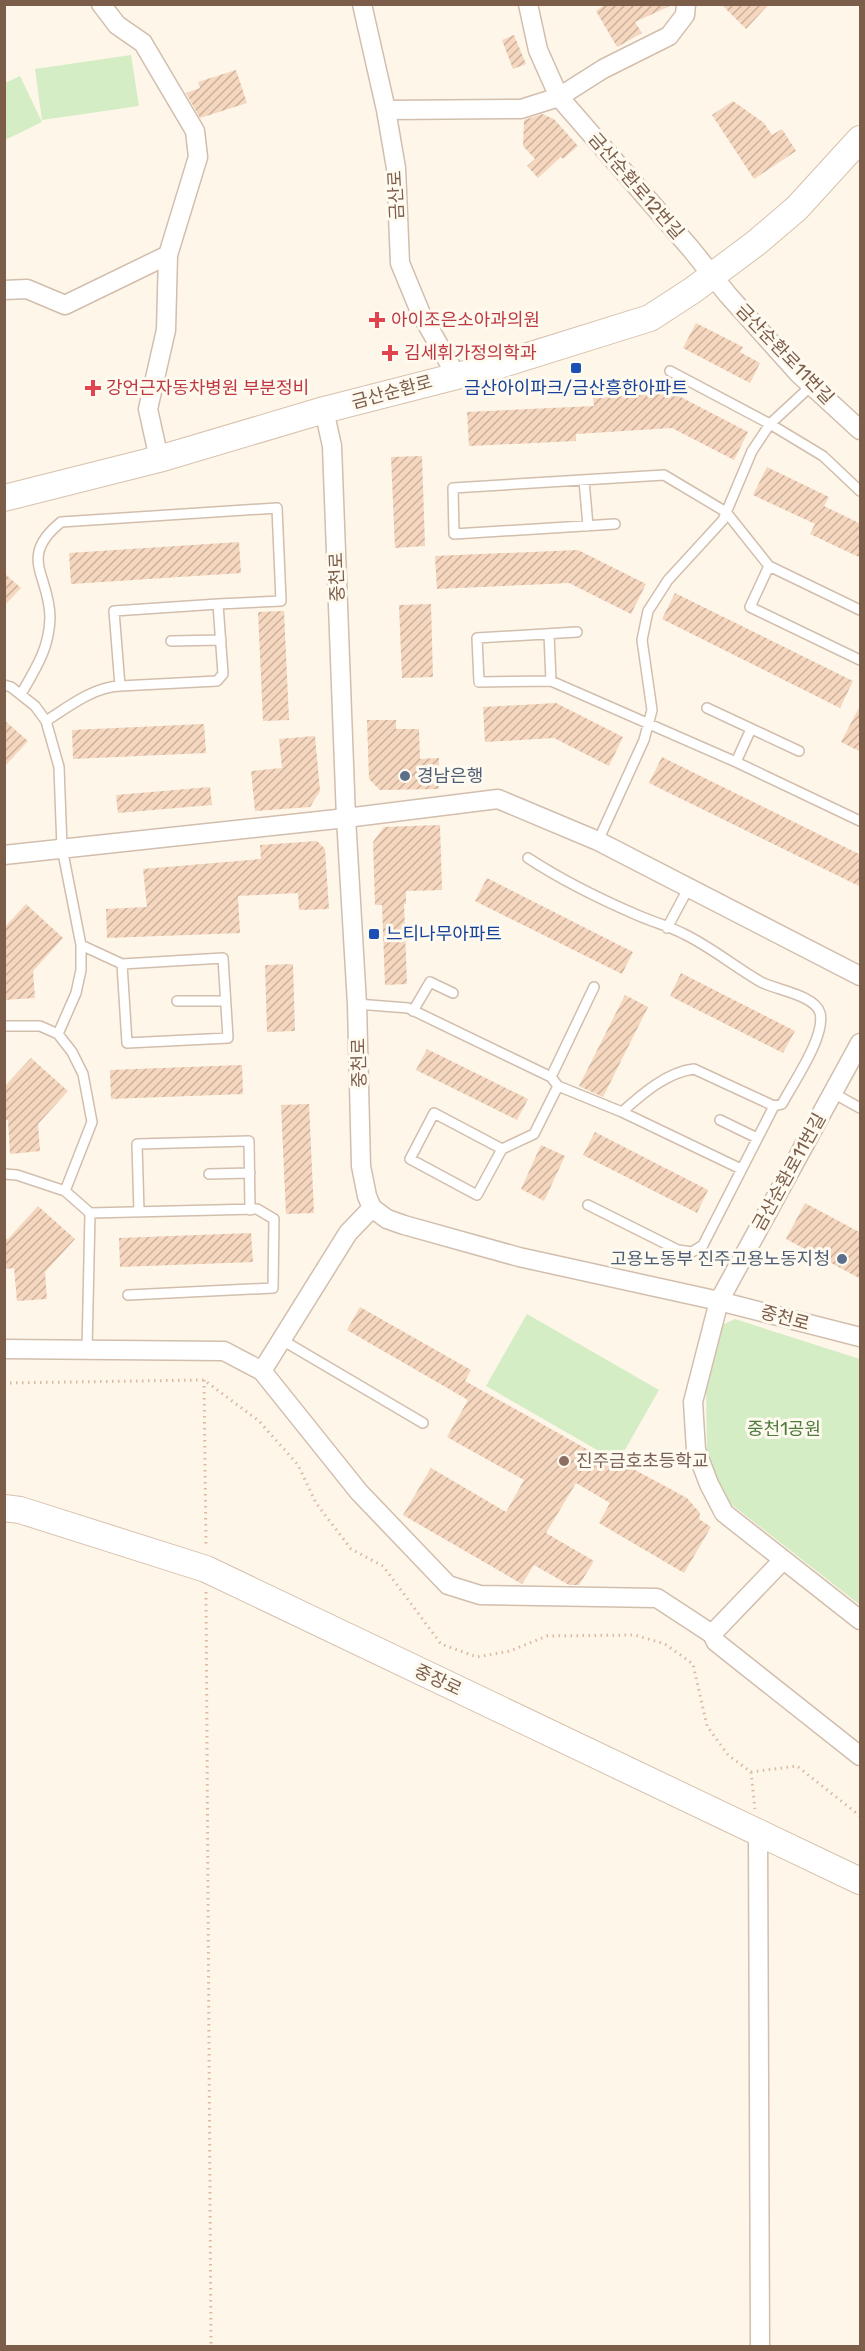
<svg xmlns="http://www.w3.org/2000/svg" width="865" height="2351" viewBox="0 0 865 2351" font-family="Rubik,'Noto Sans KR',sans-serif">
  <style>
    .park { fill: #d4edc5 }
    .building { fill: url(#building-hatch) }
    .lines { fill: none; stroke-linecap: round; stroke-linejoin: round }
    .lane-casing { stroke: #d2bead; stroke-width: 12 }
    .street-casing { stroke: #d2bead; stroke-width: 21 }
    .secondary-casing { stroke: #d7c1ac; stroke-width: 28 }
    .path { stroke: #dbb9a1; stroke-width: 3; stroke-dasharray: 1.5 4.5; stroke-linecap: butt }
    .lane { stroke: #fff; stroke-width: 9 }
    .street { stroke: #fff; stroke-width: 18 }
    .secondary { stroke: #fff; stroke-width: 26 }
    .health-dot { fill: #e0444e; stroke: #fffaf0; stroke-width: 2 }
    .transit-dot { fill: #1a4fb4; stroke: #fffaf0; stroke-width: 2 }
    .service-dot { fill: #5c6f8a; stroke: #fffaf0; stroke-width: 2 }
    .education-dot { fill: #8d6e63; stroke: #fffaf0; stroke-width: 2 }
    .labels { text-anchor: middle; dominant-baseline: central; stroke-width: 6; stroke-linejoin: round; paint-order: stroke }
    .street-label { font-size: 18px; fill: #7b5d4a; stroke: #fffaf0 }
    .health-label { font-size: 18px; fill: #be3a42; stroke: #fffaf0; text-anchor: start }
    .transit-label { font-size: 18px; fill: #164399; stroke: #fffaf0 }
    .service-label { font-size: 18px; fill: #4e5e75; stroke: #fffaf0; text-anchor: start }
    .park-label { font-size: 18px; fill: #4e7b3e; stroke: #fffaf0 }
    .education-label { font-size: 18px; fill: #785e54; stroke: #fffaf0; text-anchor: start }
  </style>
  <defs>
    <pattern id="building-hatch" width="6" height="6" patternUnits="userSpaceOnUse" patternTransform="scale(1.5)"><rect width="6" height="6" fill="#f5d6be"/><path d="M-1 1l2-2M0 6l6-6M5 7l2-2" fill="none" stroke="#cbb19c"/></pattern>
  </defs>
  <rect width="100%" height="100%" fill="#fef6e9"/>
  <path class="park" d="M131,55L139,106L42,120L35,69Z
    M20,76L42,122L5,140V83Z
    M527,1314L659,1390L618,1462L486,1386Z
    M735,1319L860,1359V1605L727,1501L707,1453L706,1389L720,1326Z"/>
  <path class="building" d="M606,4H674L635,22L642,33L617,47L596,11Z
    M721,4H769L746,29Z
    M514,35L526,64L513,69L502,40Z
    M236,70L247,103L200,118L186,93L200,88L198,82Z
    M733,101L764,123L772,135L782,129L796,151L754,179L712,115Z
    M542,114L554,119L578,146L563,159L561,157L538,178L527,166L535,159L523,146L524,120Z
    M696,323L743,347L740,352L760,363L750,383L683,348Z
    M673,393L748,432L734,460L672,428L576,434V441L469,446L467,412L594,406L593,398Z
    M422,456L425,546L395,548L391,457Z
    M767,467L829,497L824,506L861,524V558L810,534L815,524L753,495Z
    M239,542L241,573L71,584L69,553Z
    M578,550L646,584L631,614L569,583L437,589L435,556Z
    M4,573L21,588L4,606Z
    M675,593L853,681L840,708L662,619Z
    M431,604L433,677L402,678L399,605Z
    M284,611L289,720L263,721L258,612Z
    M556,703L623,737L609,766L554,738L485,742L483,707Z
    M861,704V752L841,742Z
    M4,720L28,741L4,767Z
    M367,720H396V729H419L420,759L439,758V789L380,790L369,779Z
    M204,724L206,753L73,759L72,730Z
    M315,736L320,791L310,807L255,811L251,771L282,768L279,739Z
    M662,757L861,855V887L649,783Z
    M210,787L212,805L118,813L116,795Z
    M440,825L442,890L406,891V904H404L407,984L385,985L382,905H375L373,842L384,827Z
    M317,841L325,849L329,909L299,910L298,893L238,896L240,933L107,938L106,909L147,907L143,869L261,859L260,845Z
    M487,878L633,952L622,974L475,901Z
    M26,904L63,938L33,971L35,998L4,1000V928Z
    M293,964L295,1031L267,1032L265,965Z
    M681,973L795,1031L783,1053L670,996Z
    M625,995L648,1007L603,1097L579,1086Z
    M427,1049L528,1099L517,1120L416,1070Z
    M31,1058L68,1091L38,1124L40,1151L10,1154L8,1120L4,1121V1087Z
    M242,1065L243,1094L111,1099L110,1070Z
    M309,1104L314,1213L286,1214L281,1105Z
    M595,1132L708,1190L697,1213L583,1155Z
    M541,1145L565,1156L544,1201L521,1189Z
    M805,1203L861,1233V1279L786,1239Z
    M38,1206L75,1239L45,1272L47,1299L17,1301L14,1268L4,1269V1239H8Z
    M251,1233L253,1262L120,1267L119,1238Z
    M360,1307L471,1370L465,1381L617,1466L623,1468L624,1464L687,1498L700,1513L699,1519L711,1527L684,1573L599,1523L610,1503L576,1483L546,1533L594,1561L579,1585H569L534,1565L522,1584L403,1515L431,1468L506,1512L524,1480L447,1437L468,1400L347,1330Z"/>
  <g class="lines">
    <g class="lane-casing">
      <path id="lane" d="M670,371L770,424L823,456L860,491
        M584,480L588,526
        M615,524L454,534L453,488L664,475L726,512L769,566L860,610
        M769,566L750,607L860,660
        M577,632L477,638L479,682L551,681L736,762L860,821
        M549,634L551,681
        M171,641L221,640
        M4,685L11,687L35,706L46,721L59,767L62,848L81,945V970L76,993L58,1034L72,1052L83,1074L92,1122L65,1191L90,1213L87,1350
        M21,694C36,668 49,649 50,618C50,575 17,558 61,522L277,508L281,601L218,604
        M707,708L799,751
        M46,721C68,707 93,687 120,686L217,681L223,674L218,604L114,611L120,686
        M736,762L751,729
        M598,841L644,740L652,710L642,640L648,611L668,580L723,520L752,451L770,424L812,385
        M528,858C563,881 600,899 637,915C653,922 669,926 684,934C711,947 735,967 761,982C776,990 815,995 820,1013C826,1036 793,1083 782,1104L774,1106L703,1245L692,1252L678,1250L588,1205
        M667,928L689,887
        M81,945L122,964L223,958L228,1038L127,1043L122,964
        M177,1001H225
        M357,1004L408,1008L551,1077L558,1086L622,1112L741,1169
        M413,1011L430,982L453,993
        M4,1026H40L58,1034
        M551,1077L594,987
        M833,1093L860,1108
        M622,1112C642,1094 667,1072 694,1069L774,1106
        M720,1120L757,1138
        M502,1149L434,1113L410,1159L477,1195L502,1149L534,1134L558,1086
        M4,1174L17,1175L65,1191
        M209,1174L250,1173
        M139,1212L137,1144L249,1141L250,1210
        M90,1213L257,1209L274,1219L273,1288L128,1295
        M282,1340L423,1423"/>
    </g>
    <g class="street-casing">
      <path id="street" d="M101,4L117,25L143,43L195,131L198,157L168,255L166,330L148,409L159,459
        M362,4L386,110L396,168L400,263L421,314L456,375
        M528,4L538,50L559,97L691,249L728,295L798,373L860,430
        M386,110L521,109L559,97L603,69L669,36L685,15L686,4
        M4,290L27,289L65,305L168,255
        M324,410L332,446L346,818L357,1004L361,1166L367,1196L372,1208L387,1219L404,1225L519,1257L719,1301L860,1337
        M4,855L346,818L498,799L598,841L860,976
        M860,1043L719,1301L693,1402L696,1450L709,1484L724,1513L860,1620
        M4,1349L224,1351L262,1371L348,1233L372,1208
        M262,1371L359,1492L448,1585L480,1595L657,1598L712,1634L716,1642L860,1756
        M712,1634L783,1560
        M758,1832L760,2346"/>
    </g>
    <g class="secondary-casing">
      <path id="secondary" d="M4,498L159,459L324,410L496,366L650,318L693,290L756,243L797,208L860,139
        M4,1508L20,1510L206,1569L860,1881"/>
    </g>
    <path class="path" d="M204,1380L206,1546
      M4,1383L204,1380L259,1421L298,1465L316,1503L351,1549L383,1566L441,1644L477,1657L510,1651L547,1636L635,1635L665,1644L693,1664L707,1726L728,1755L751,1772L797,1766L860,1816
      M206,1592L211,2346
      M751,1772L755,1809"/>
    <use href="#lane" class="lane"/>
    <use href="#street" class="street"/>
    <use href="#secondary" class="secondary"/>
  </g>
  <g class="health-dot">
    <path d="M374 311h6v6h6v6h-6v6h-6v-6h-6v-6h6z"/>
    <path d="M387 344h6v6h6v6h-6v6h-6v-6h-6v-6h6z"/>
    <path d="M90 379h6v6h6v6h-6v6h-6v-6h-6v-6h6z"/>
  </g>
  <g class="transit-dot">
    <rect x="570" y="362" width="12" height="12" rx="3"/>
    <rect x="368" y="928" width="12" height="12" rx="3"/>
  </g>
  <g class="service-dot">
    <circle cx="405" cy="776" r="6"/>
    <circle cx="842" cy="1259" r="6"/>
  </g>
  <circle class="education-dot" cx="564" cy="1461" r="6"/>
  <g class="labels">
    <g class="street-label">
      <text transform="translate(636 186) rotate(49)">금산순환로12번길</text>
      <text transform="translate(396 195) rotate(-93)">금산로</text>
      <text transform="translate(785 354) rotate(46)">금산순환로11번길</text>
      <text transform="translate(392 392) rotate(-15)">금산순환로</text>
      <text transform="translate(337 577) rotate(-92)">중천로</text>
      <text transform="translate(359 1063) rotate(-91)">중천로</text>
      <text transform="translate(789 1172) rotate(-61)">금산순환로11번길</text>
      <text transform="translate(785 1318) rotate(15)">중천로</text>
      <text transform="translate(438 1680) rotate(25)">중장로</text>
    </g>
    <g class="health-label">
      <text x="391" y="320">아이조은소아과의원</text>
      <text x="404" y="353">김세휘가정의학과</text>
      <text x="106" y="388">강언근자동차병원 부분정비</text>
    </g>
    <g class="transit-label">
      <text x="576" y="388">금산아이파크/금산흥한아파트</text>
      <text x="386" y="934" text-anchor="start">느티나무아파트</text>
    </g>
    <g class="service-label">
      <text x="417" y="776">경남은행</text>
      <text x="830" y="1259" text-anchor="end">고용노동부 진주고용노동지청</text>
    </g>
    <g class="park-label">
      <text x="784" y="1429">중천1공원</text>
    </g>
    <g class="education-label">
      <text x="576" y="1461">진주금호초등학교</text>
    </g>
  </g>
  <rect width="865" height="2351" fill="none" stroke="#7b5d4a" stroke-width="12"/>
</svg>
